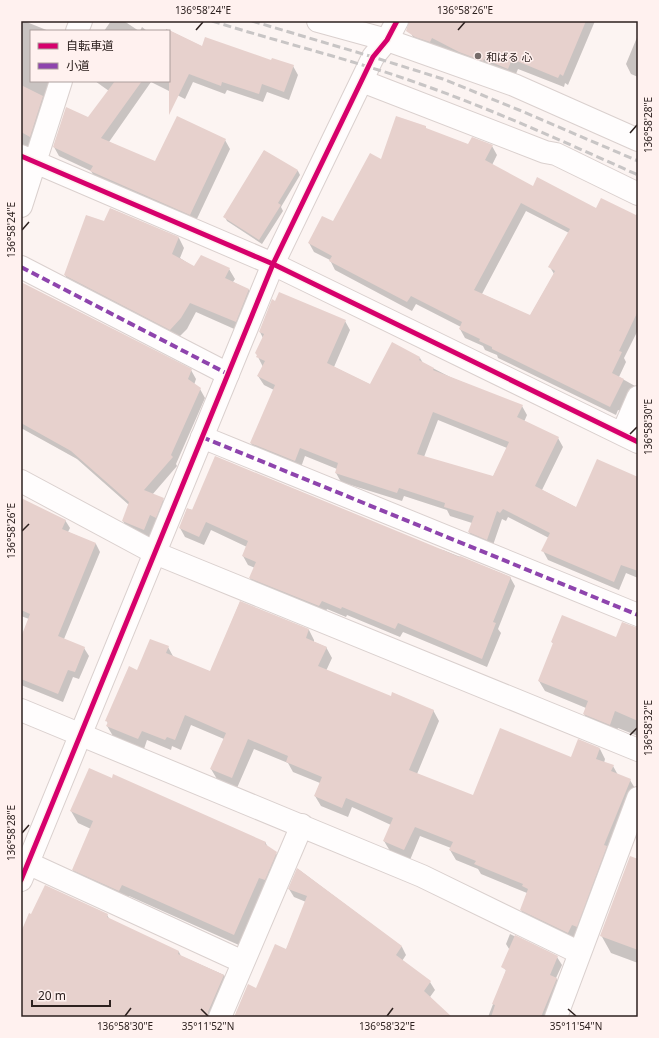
<svg xmlns="http://www.w3.org/2000/svg" width="659" height="1038" viewBox="0 0 659 1038" font-family="'Noto Sans','Noto Sans JP',sans-serif">
  <style>
    .shadow { fill: #0003; fill-rule: evenodd }
    .building { fill: #e7d1cd; fill-rule: evenodd }
    .lines { fill: none; stroke-linecap: round; stroke-linejoin: round }
    .minor-casing { stroke: #dad0ce; stroke-width: 24 }
    .tertiary-casing { stroke: #dad0ce; stroke-width: 24 }
    .minor { stroke: #fffdfd; stroke-width: 22 }
    .tertiary { stroke: #fffdfd; stroke-width: 22 }
    .rail { stroke: #c8c5c5; stroke-width: 3; stroke-dasharray: 8 4; stroke-linecap: butt }
    .quiet { stroke: #8e44ad; stroke-width: 4; stroke-dasharray: 8 4; stroke-linecap: butt }
    .cycleway-casing { stroke: #fff1ef; stroke-width: 8 }
    .cycleway { stroke: #d6006c; stroke-width: 5 }
    .ticks { fill: none; stroke: #2d211f; stroke-width: 1.5 }
    .poi-dot { fill: #756b69; stroke: #fff1ef; stroke-width: 1.5 }
    .labels { text-anchor: middle; dominant-baseline: central; stroke-width: 3; stroke-linejoin: round; paint-order: stroke }
    .poi-label { font-size: 11px; fill: #2d211f; stroke: #fff1ef; text-anchor: start }
    .neatline { fill: none; stroke: #2d211f; stroke-width: 1.5 }
    .ticks-label { font-size: 10px; text-anchor: middle; fill: #2d211f }
  </style>
  <rect width="100%" height="100%" fill="#fcf4f2"/>
  <path class="shadow" d="M21,21H24L49,31H31V81H54L32,153L21,149Z
    M111,21H124L139,31H104Z
    M418,21H595L568,85L565,83L564,87L518,69L514,79L416,43L411,33Z
    M142,27L147,31H140Z
    M166,29L203,47L293,66L298,75L289,100L267,92L263,102L227,90L225,94L193,82L185,99L151,82L109,142L156,163L225,140L230,149L195,223L96,180L91,171L59,156L54,147L89,119L109,91L95,81H169V31H166Z
    M638,35V77L631,74L626,64Z
    M426,129L469,145L492,146L497,155L492,165L533,187L596,210L636,216L638,211V330L624,358L626,362L619,377L635,386L638,391L626,413L618,410L616,415L498,358L497,355L485,350L483,346L465,338L460,329L461,327L416,304L412,311L335,270L330,260L314,252L309,243L333,223L382,161ZM526,211L569,233L550,267L554,274L530,316L482,294Z
    M264,151L298,171L300,175L281,207L283,211L262,244L227,221L225,217Z
    M111,209L179,238L184,248L180,258L194,267L229,269L235,279L233,282L249,290L255,300L241,332L196,312L187,329L176,340L71,285L65,275L104,223Z
    M21,283L191,370L196,379L194,385L200,389L205,398L176,464L177,466L152,495L163,499L168,508L149,538L128,529L123,521L129,505L77,459L21,428Z
    M345,321L350,330L334,367L371,385L420,358L423,363L452,378L522,406L527,415L524,422L558,438L563,447L542,490L577,508L638,478V578L626,573L619,590L548,560L543,551L549,538L508,517L506,521L502,519L492,548L474,541L469,532L472,523L450,516L447,510L404,496L402,501L341,482L336,473L337,469L305,456L300,470L256,452L251,443L274,390L264,385L258,376L263,367L256,353L263,338L260,332ZM438,420L507,448L493,477L424,457Z
    M21,500L65,520L70,528L68,532L96,544L100,552L64,639L84,648L89,656L79,679L73,677L63,702L21,685V639L29,619L21,616Z
    M187,509L443,550L510,577L515,586L498,629L501,633L487,667L403,632L400,637L347,615L346,617L327,609L324,615L255,587L250,578L255,568L248,565L243,556L247,547L211,530L204,545L185,537L180,528Z
    M240,602L309,630L314,640V642L326,647L332,658L326,671L391,698L433,710L439,721L417,774L473,797L572,758L600,749L605,759L604,763L613,766L618,775L630,780L636,790L574,943L527,920L521,910L527,893L481,874L478,869L456,860L450,850L451,848L420,836L410,860L390,851L384,841L391,825L352,807L348,817L321,806L315,796L320,783L293,772L288,763L254,749L237,788L217,779L211,769L224,739L191,725L181,750L172,746L171,750L147,740L144,749L113,736L107,726L108,724L107,721L138,671L168,647L174,658L211,672Z
    M638,629V736L618,728L615,734L590,724L584,714L586,708L545,691L539,681L554,645L552,642L617,638Z
    M71,811L265,842L268,847L276,853L283,865L241,946L129,896L126,903L80,882L73,870L91,829L78,823Z
    M638,860V963L611,953L601,935Z
    M298,869L402,947L406,955L402,961L430,982L435,990L430,997L448,1017H235L286,950L306,902L294,897L289,889Z
    M107,915L110,920L179,952L181,956L224,975L229,984L214,1017H21V934Z
    M510,934L557,957L562,965L556,978L561,987L549,1017H488L506,971L505,968L511,952L506,944Z"/>
  <path class="building" d="M409,21H586L563,76L560,74L558,78L512,59L508,69L484,59L483,61L459,52L432,38L430,42L415,37L406,31Z
    M169,30L202,46L205,37L271,60L272,58L294,65L284,92L262,84L259,94L222,82L221,86L189,74L169,115Z
    M115,81H142L101,138L155,161L177,116L226,139L190,215L90,171L93,166L53,147L66,107L88,117Z
    M21,85L43,96L30,137L21,132Z
    M396,116L426,126V128L468,144L472,137L493,145L485,160L533,186L537,177L596,208L601,198L638,216V311L619,351L622,352L612,373L624,379L610,407L492,349V347L479,341L480,339L459,329L462,322L411,296L407,302L329,261L332,256L308,243L322,216L333,221L370,153L381,159ZM521,203L570,229L548,267L555,271L530,315L474,290Z
    M264,150L298,170L278,203L281,205L259,240L223,217Z
    M110,208L179,237L172,254L194,266L201,255L230,268L225,278L249,289L236,322L190,303L181,318L170,330L64,275L86,215L104,221Z
    M21,282L192,369L188,379L201,388L171,455L173,457L144,490L164,498L156,518L150,515L144,530L122,521L129,502L71,451L21,423Z
    M279,292L346,320L327,363L370,384L392,342L420,357L419,360L434,368L433,370L523,405L517,417L559,437L535,486L576,507L597,459L638,477V571L621,565L614,582L541,551L550,533L503,509L500,513L497,511L487,540L468,532L474,516L444,507L445,503L399,488L397,493L335,473L338,463L300,448L295,461L250,443L275,385L257,376L265,361L256,357L257,355L255,353L264,334L259,332L272,299L275,301ZM433,412L509,442L493,476L417,454Z
    M215,456L443,550L459,557L460,556L511,577L493,622L496,623L482,659L398,623L395,629L342,607L341,609L322,601L319,606L249,578L256,562L242,556L248,541L206,522L199,537L179,528L187,508L192,510Z
    M21,498L66,520L62,529L96,543L58,636L85,647L75,672L68,670L58,694L21,679V637L30,614L21,610Z
    M240,601L309,629L306,638L327,647L318,666L391,696L392,692L434,710L409,770L473,795L500,728L571,757L578,739L600,748L596,759L614,765L611,771L631,779L604,845L607,846L577,927L572,925L568,933L520,910L528,889L522,886L523,884L474,864L476,861L449,850L453,842L415,827L404,850L383,841L393,818L346,798L342,808L314,796L322,777L286,762L288,756L248,739L232,778L210,769L226,733L185,715L175,740L167,737L165,740L142,731L138,739L106,726L108,722L105,721L129,666L137,670L150,639L169,646L166,653L210,671Z
    M562,615L616,637L622,622L638,628V721L615,711L610,725L583,714L588,701L538,681L553,643L551,642Z
    M89,768L112,778L113,774L266,842L265,844L277,852L265,880L259,878L234,935L122,885L119,891L72,870L93,821L70,811Z
    M630,856L638,859V950L600,936Z
    M297,868L402,946L396,955L431,981L424,991L452,1017H234L248,984L256,988L275,944L286,949L307,896L288,889Z
    M45,885L108,914L107,917L179,951L178,954L224,975L208,1012V1017H21V932L29,913L31,914Z
    M515,935L558,956L550,975L557,978L541,1017H491L495,1005L492,1004L506,970L501,967Z"/>
  <g class="lines">
    <g class="minor-casing">
      <path id="minor" d="M318,21L387,40L514,85L638,140
        M77,31L81,21
        M362,81L545,152L556,154L638,194
        M21,156L273,264L638,442
        M21,206L61,81
        M21,267L228,374
        M622,434L638,397
        M202,437L638,615
        M21,481L155,553L638,750
        M21,710L422,876L580,953
        M21,860L243,962
        M220,1017L302,825
        M556,1017L638,798"/>
    </g>
    <g class="tertiary-casing">
      <path id="tertiary" d="M21,880L273,264L373,57L387,40L397,21"/>
    </g>
    <use href="#minor" class="minor"/>
    <use href="#tertiary" class="tertiary"/>
    <path class="rail" d="M212,21C282,43 354,60 423,85C496,111 567,143 638,175
      M252,21L373,57L443,79L519,110L638,161"/>
    <path class="quiet" d="M21,267L228,374
      M202,437L638,615"/>
    <g class="cycleway-casing">
      <path id="cycleway" d="M21,156L273,264L638,442
        M21,880L273,264L373,57L387,40L397,21"/>
    </g>
    <use href="#cycleway" class="cycleway"/>
  </g>
  <path class="ticks" d="M196,30L203,22M458,30L465,22M630,133L637,125M22,230L29,222M630,434L637,427M22,531L29,524M630,735L637,728M22,833L29,825M201,1009L208,1016M568,1009L576,1016M125,1016L131,1008M387,1016L393,1008"/>
  <circle class="poi-dot" cx="478" cy="56" r="4"/>
  <g class="labels">
    <g class="poi-label">
      <text x="486" y="56">和ばる 心</text>
    </g>
  </g>
  <rect width="659" height="1038" fill="none" stroke="#fff1ef" stroke-width="44"/>
  <rect x="30" y="30" width="140" height="52" fill="#fff1ef" stroke="#ab9e9c"/>
  <rect x="38" y="43" width="20" height="6" fill="#d6006c" stroke="#ab9e9c"/>
  <text x="66" y="50" font-size="12" fill="#2d211f">自転車道</text>
  <rect x="38" y="63" width="20" height="6" fill="#8e44ad" stroke="#ab9e9c"/>
  <text x="66" y="70" font-size="12" fill="#2d211f">小道</text>
  <path d="M32 1000v6h78v-6" fill="none" stroke="#2d211f" stroke-width="2"/>
  <text x="38" y="1000" font-size="12" fill="#2d211f" stroke="#fff1ef" stroke-width="3" paint-order="stroke">20 m</text>
  <rect x="22" y="22" width="615" height="994" class="neatline"/>
  <g class="ticks-label">
    <text x="203" y="14">136°58'24"E</text>
    <text x="465" y="14">136°58'26"E</text>
    <text transform="translate(648 125) rotate(-90)" y="4">136°58'28"E</text>
    <text transform="translate(11 230) rotate(-90)" y="4">136°58'24"E</text>
    <text transform="translate(648 427) rotate(-90)" y="4">136°58'30"E</text>
    <text transform="translate(11 531) rotate(-90)" y="4">136°58'26"E</text>
    <text transform="translate(648 728) rotate(-90)" y="4">136°58'32"E</text>
    <text transform="translate(11 833) rotate(-90)" y="4">136°58'28"E</text>
    <text x="125" y="1030">136°58'30"E</text>
    <text x="208" y="1030">35°11'52"N</text>
    <text x="387" y="1030">136°58'32"E</text>
    <text x="576" y="1030">35°11'54"N</text>
  </g>
</svg>
